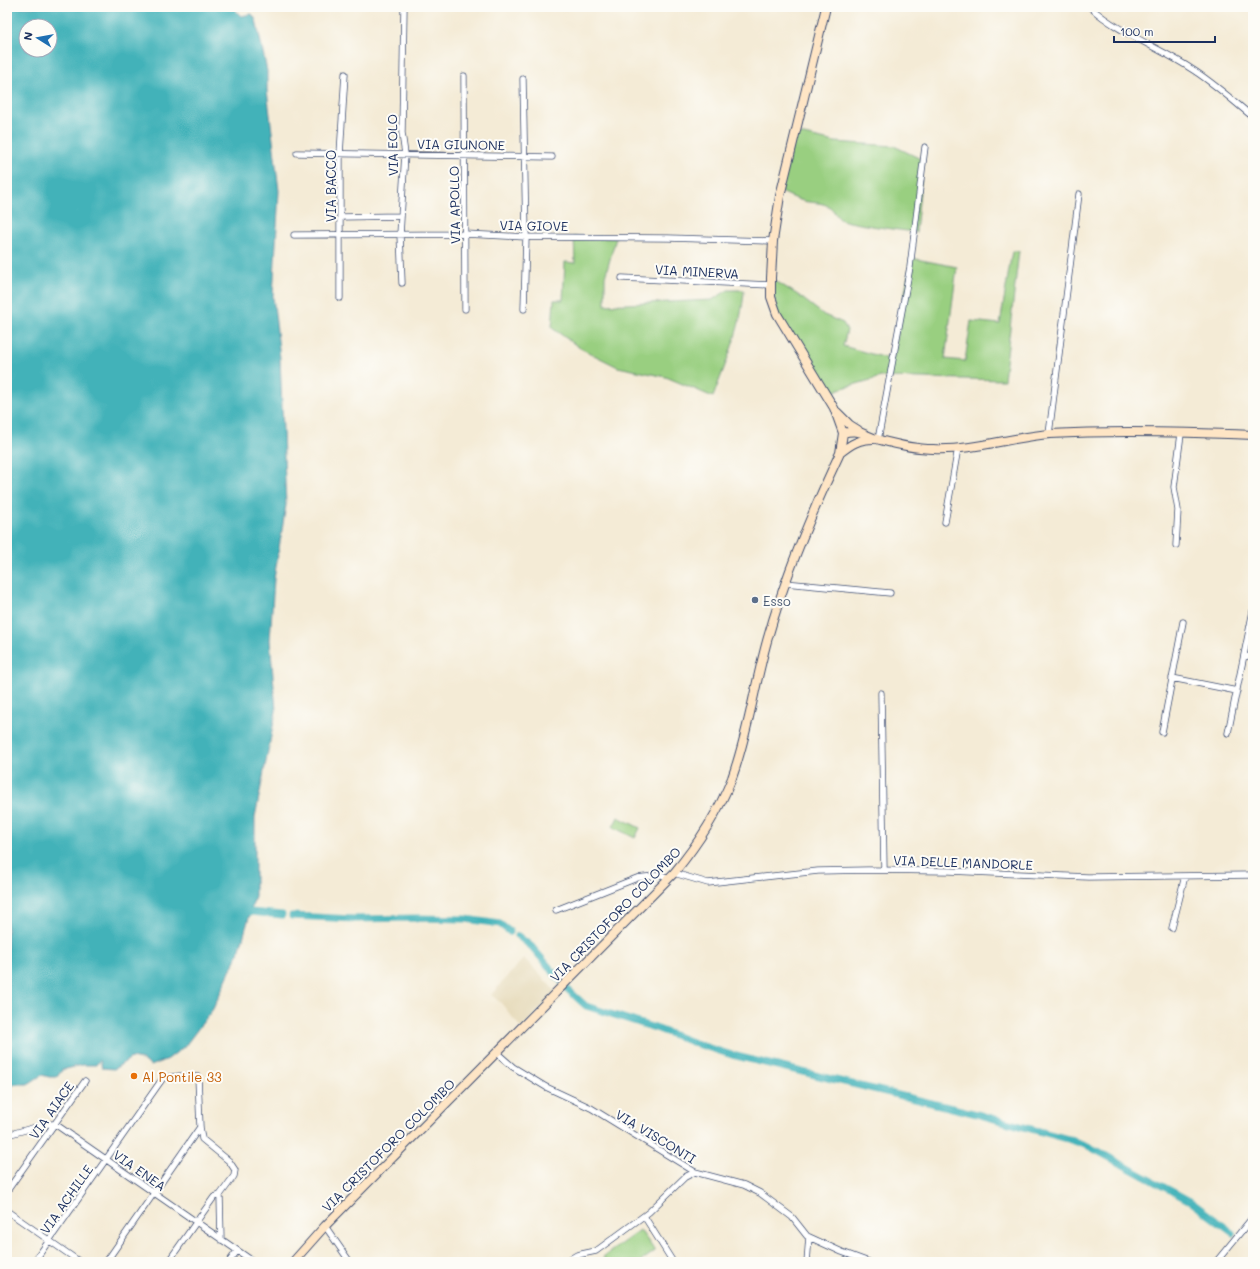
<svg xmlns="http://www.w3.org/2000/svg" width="1260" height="1269" viewBox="0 0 1260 1269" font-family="Mali,sans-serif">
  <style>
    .built { fill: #e6daba }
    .green { fill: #99cf80; stroke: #5a7f6f }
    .water { fill: #42b2b9; stroke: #2e708c; fill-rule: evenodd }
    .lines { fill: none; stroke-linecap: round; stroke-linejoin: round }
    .canal { stroke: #42b2b9; stroke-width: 7 }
    .minor-casing { stroke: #3c4b70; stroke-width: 7 }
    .secondary-casing { stroke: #3c4b70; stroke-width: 10 }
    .minor { stroke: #fff; stroke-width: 5.5 }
    .secondary { stroke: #fee5c5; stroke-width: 8 }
    .service-dot { fill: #5c6f8a; stroke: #fdfcf7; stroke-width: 1.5 }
    .food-dot { fill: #e8710a; stroke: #fdfcf7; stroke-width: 1.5 }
    .labels { text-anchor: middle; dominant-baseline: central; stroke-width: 4; stroke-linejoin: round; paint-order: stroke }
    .street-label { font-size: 13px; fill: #1b2f5e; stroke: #fdfcf7 }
    .service-label { font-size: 13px; fill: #4e5e75; stroke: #fdfcf7; text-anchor: start }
    .food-label { font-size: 13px; fill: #c56008; stroke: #fdfcf7; text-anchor: start }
  </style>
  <rect width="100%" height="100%" fill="#fdfcf7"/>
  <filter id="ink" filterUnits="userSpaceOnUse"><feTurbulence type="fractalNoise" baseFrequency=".025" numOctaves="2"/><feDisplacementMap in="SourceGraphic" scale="8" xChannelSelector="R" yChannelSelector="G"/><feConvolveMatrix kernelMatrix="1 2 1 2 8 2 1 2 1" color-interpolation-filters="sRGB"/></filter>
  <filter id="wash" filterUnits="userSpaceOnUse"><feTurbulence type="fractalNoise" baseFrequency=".012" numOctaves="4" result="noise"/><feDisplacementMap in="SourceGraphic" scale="16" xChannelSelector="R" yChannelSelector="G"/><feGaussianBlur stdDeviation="0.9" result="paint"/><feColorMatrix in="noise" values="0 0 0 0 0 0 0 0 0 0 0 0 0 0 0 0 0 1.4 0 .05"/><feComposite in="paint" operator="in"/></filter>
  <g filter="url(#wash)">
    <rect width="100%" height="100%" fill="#f4ebd6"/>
    <path class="built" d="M524,958L556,992L521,1028L501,1003L491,995Z"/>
    <path class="green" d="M795,133L835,142L894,146L923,160L916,232C905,231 845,223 840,219C835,215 834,209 828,206C821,202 811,203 803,201C796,199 788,195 781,192Z
      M574,237L616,238L605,277V305L712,300L728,290H744C742,327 726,362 713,397L666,377L618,367L580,348L552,328L554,300H563L565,262L575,263Z
      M1012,251H1019L1004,380L881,377L839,389L834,392L831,397L777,314L771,278L798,295L824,315L843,323L847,330L843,346L893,360L911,258L957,267L945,359L965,361L971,321L1000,324Z
      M618,817L640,828L635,838L613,827Z
      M640,1230L655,1251L640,1262H607L603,1257Z"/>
    <path class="water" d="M7,7H236V11L241,16L252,14L256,20L267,71V90L279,191L273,296L280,358L286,505L274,579L270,640L276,711L255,817V896L240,949L213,1009L185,1046L168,1059L151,1066L142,1060L131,1058L114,1069L102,1068L100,1060L96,1065H82L62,1070L57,1077H49L42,1075L28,1084H15L7,1090ZM26,26H50V50H26Z"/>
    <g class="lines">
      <path class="canal" d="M251,912L282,915
        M292,916L354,919L418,918L466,919L500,924L510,932
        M518,936L532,947L561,981
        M566,988L586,1006L658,1029L700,1045L732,1055L973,1113L1068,1139L1088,1146L1190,1201L1233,1233"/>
    </g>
  </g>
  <g filter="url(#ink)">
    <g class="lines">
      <g class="minor-casing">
        <path id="minor" d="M1090,7C1119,33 1158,47 1190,68C1213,82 1232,100 1253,117
          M464,76L465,309
          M523,79L526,237L524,309
          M297,153L552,157
          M340,217L401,216
          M294,235L465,234L526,237L668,238L773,241
          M622,278L771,285
          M402,283L400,234L405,154L402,133L404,7
          M340,298V154L345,74
          M1049,434L1079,194
          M878,440L910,267L925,147
          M945,522L958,448
          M1176,545L1178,510L1174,487L1181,434
          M785,583L890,593
          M1244,656L1253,657
          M1172,678L1237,691
          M881,693L884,870
          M1162,732L1183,622
          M1228,733L1253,611
          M674,873L708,883L818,871L868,870L950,871L1088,877L1253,875
          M556,910L637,878L654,876L659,874L669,878
          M1172,928L1185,876
          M497,1053L513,1067L546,1087L591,1108L695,1172L744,1185L760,1193L792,1217L807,1236L842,1252L869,1262
          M7,1135L47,1124H55L254,1262
          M7,1191L85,1081
          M7,1211L80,1262
          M644,1216L673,1262
          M325,1226L350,1262
          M34,1262L163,1078L180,1076L198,1077L200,1127L202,1139L229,1161L235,1170L234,1176L220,1195L221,1240
          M106,1262L200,1127
          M168,1262L214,1197L220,1195
          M229,1262L237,1251
          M565,1262L577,1255L596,1251L649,1212L685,1177L695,1172
          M807,1262L809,1237
          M1216,1262L1253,1217"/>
      </g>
      <g class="secondary-casing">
        <path id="secondary" d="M837,412L850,425L858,430
          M843,433C861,428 864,436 880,440C898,445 915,449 933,449C973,451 1011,437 1050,434C1117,430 1186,432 1253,435
          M840,453C851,444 859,439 874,439
          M293,1262L325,1226L674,873C698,844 718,813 732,778C749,731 755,681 769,634C787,571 812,512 840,453L843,433L834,408L777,314L771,297V278L773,241L780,196L826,7"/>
      </g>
      <use href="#minor" class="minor"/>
      <use href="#secondary" class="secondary"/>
    </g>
  </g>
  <circle class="service-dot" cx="755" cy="600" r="4"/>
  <circle class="food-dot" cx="134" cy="1076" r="4"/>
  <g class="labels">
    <g class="street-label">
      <text transform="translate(461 144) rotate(1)">VIA GIUNONE</text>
      <text transform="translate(392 145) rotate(-91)">VIA EOLO</text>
      <text transform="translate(330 186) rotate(-90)">VIA BACCO</text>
      <text transform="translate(454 205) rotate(-91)">VIA APOLLO</text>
      <text transform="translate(534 225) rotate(1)">VIA GIOVE</text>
      <text transform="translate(697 271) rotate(3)">VIA MINERVA</text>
      <text transform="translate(963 862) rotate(2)">VIA DELLE MANDORLE</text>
      <text transform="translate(615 914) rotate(-46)">VIA CRISTOFORO COLOMBO</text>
      <text transform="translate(51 1110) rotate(-55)">VIA AIACE</text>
      <text transform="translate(656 1136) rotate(31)">VIA VISCONTI</text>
      <text transform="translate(388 1145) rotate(-45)">VIA CRISTOFORO COLOMBO</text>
      <text transform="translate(140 1170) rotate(35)">VIA ENEA</text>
      <text transform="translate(66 1199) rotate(-55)">VIA ACHILLE</text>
    </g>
    <g class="service-label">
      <text x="763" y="600">Esso</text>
    </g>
    <g class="food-label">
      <text x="142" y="1076">Al Pontile 33</text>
    </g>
  </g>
  <rect width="1260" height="1269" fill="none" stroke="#fdfcf7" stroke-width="24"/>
  <g transform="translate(38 38) rotate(281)"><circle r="19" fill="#fdfcf7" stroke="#a3aaba"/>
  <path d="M0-3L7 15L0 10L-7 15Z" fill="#1f6fb2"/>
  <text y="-6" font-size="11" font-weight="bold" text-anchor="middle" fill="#1b2f5e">N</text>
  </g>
  <path d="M1114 36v6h101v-6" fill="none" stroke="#1b2f5e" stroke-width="2"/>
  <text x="1120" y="36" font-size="12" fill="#1b2f5e" stroke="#fdfcf7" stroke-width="3" paint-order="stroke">100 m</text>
</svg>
